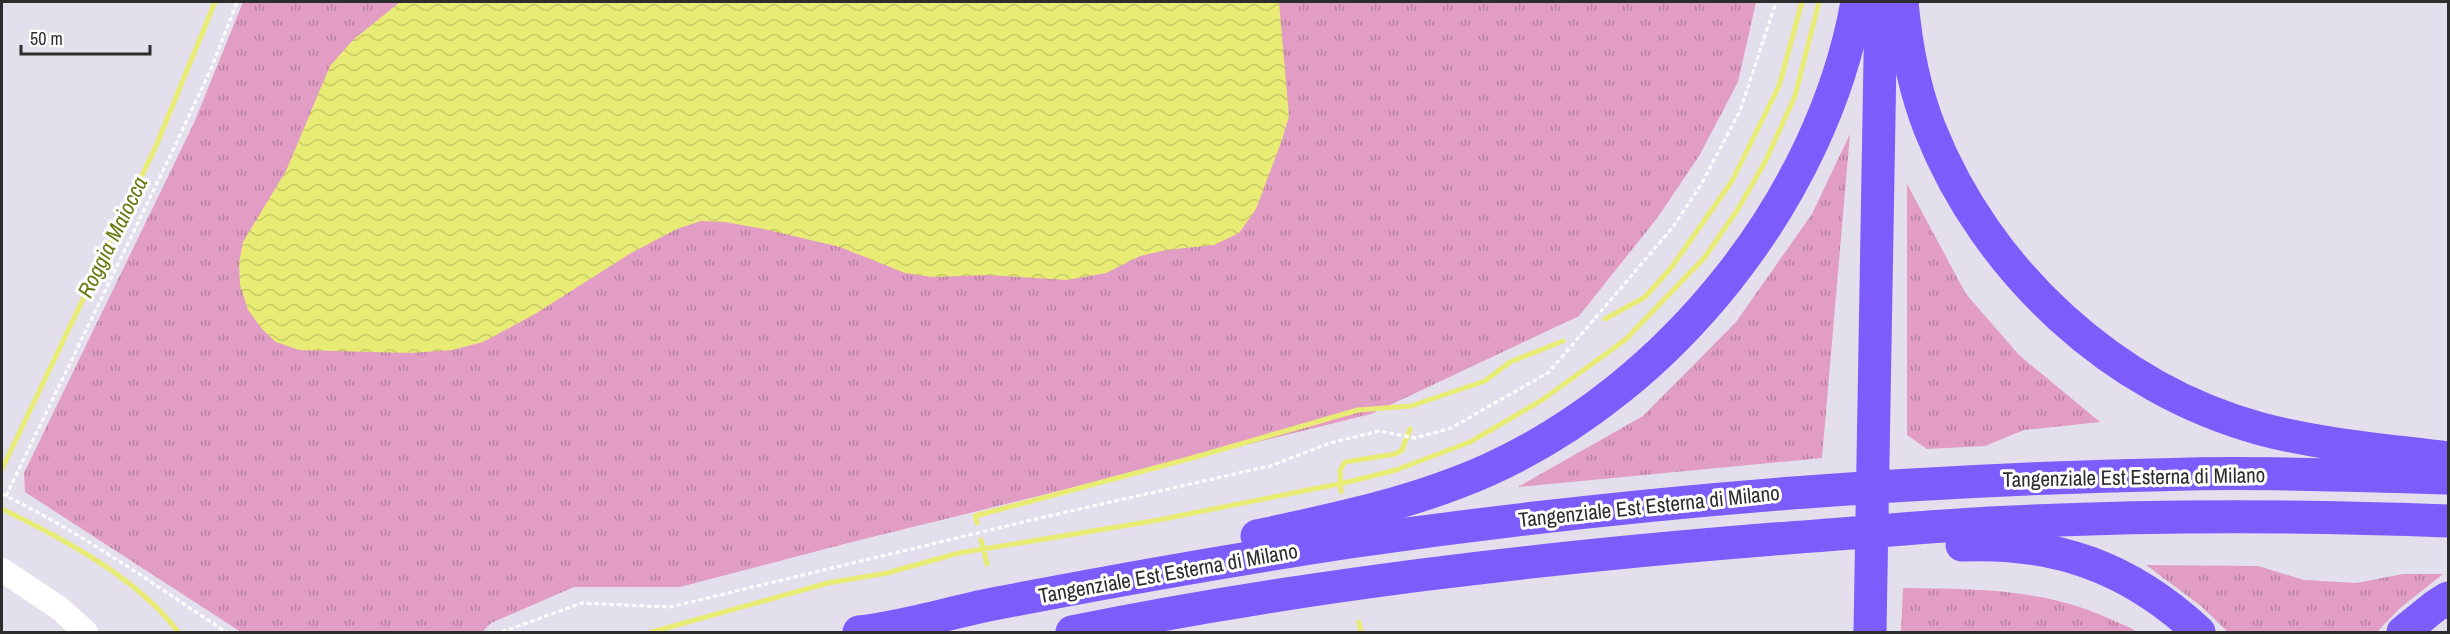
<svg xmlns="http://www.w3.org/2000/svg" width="2450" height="634" viewBox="0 0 2450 634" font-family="'Archivo Narrow',sans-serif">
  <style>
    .grass { fill: url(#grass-tufts) }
    .water { fill: url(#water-waves) }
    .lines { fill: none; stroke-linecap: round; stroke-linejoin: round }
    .stream { stroke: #e8ec75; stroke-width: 5 }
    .path { stroke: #fff; stroke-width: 3; stroke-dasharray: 4.5 3; stroke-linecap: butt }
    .minor { stroke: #fff; stroke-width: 24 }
    .highway { stroke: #7c5cfa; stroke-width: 33 }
    .labels { text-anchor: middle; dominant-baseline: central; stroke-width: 6; stroke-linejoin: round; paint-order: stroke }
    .street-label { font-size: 21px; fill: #2c2c2c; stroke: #fff }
    .water-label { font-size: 22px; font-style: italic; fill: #6c7811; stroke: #fff }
  </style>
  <defs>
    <pattern id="grass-tufts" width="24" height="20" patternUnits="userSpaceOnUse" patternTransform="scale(1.5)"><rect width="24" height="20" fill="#e29dc4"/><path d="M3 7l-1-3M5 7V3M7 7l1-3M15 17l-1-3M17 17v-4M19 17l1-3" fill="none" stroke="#b7809f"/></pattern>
    <pattern id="water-waves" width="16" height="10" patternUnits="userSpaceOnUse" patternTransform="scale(1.5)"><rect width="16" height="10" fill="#e8ec75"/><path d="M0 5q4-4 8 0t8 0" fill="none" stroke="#c7cb65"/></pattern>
  </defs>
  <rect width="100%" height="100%" fill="#e4dfed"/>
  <path class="grass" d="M243,2H1756L1738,82L1699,156L1658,217L1579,316L1371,414L856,541L680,587H574L491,623L482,632H241L25,492L24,473L194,123Z
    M1850,134L1822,458L1518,487L1643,416L1736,322L1812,214Z
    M1907,184L1966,294L2019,355L2100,422L2024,430L1985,446L1927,449L1907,435Z
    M2146,565L2258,566L2304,580L2356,583L2403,574H2443L2399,609L2377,632H2228L2201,606Z
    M1903,588C1975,589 2041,588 2108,618C2118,623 2129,626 2137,632H1901Z"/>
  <path class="water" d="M400,2H1279L1289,116L1282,140L1256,209L1239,233L1214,245L1166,250L1140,256L1106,273L1067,280L988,275L932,277L905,273L840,247L764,229L725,222L701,221L677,229L631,253L535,314L483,342L452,350L410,353L299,350L276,342L262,329L248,310L240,285L239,263L243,242L286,171L330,66L353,40Z"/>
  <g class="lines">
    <path class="stream" d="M1605,319L1645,297L1671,268L1732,181L1779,86L1802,2
      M2,469L156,146L215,2
      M1341,492L1340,470L1345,462L1395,454L1402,450L1410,429
      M2,509C62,538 138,578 178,632
      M977,523L975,516L1192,458L1358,410L1411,406L1485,381L1510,362L1563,341
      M981,540L987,564
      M1359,622L1361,632
      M652,632L828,583L887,573L959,553L1153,521L1348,482L1396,470L1470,442L1542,400L1625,340L1705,257L1738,209L1765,162L1795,96L1819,2"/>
    <path class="path" d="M2,494C81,532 153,584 226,632
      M6,496L173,150L211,69L237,2
      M502,632L582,603L670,607L1040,518L1270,466L1330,443L1379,431L1415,438L1451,428L1549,372L1673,227L1702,183L1740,111L1776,2"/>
    <path class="minor" d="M2,570L59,608L86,632"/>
    <path class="highway" d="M1902,2C1906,45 1914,89 1930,129C1986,271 2113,389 2261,429C2322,445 2386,450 2448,458
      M1257,536C1336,519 1414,503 1488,470C1670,388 1822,199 1857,2
      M1962,545C2057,541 2130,568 2199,632
      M859,632C905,627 948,613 993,604C1112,581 1230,560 1350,542C1628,502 1910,479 2191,474C2277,472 2363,476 2448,478
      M1072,632C1304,585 1538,558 1774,539C1846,534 1918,527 1990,523C2142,515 2296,515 2448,521
      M1870,632L1881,2
      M2403,632L2434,607L2448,598"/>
  </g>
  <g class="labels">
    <g class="street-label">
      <text transform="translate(2134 477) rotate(-1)">Tangenziale Est Esterna di Milano</text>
      <text transform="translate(1649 506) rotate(-6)">Tangenziale Est Esterna di Milano</text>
      <text transform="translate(1168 573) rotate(-10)">Tangenziale Est Esterna di Milano</text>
    </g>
    <g class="water-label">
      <text transform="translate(112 237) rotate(-64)">Roggia Maiocca</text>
    </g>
  </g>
  <rect width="2450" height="634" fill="none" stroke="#2c2c2c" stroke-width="6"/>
  <path d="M21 45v9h129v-9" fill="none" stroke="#2c2c2c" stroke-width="3"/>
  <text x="30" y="45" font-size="18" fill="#2c2c2c" stroke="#ffffff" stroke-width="4.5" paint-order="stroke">50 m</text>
</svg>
